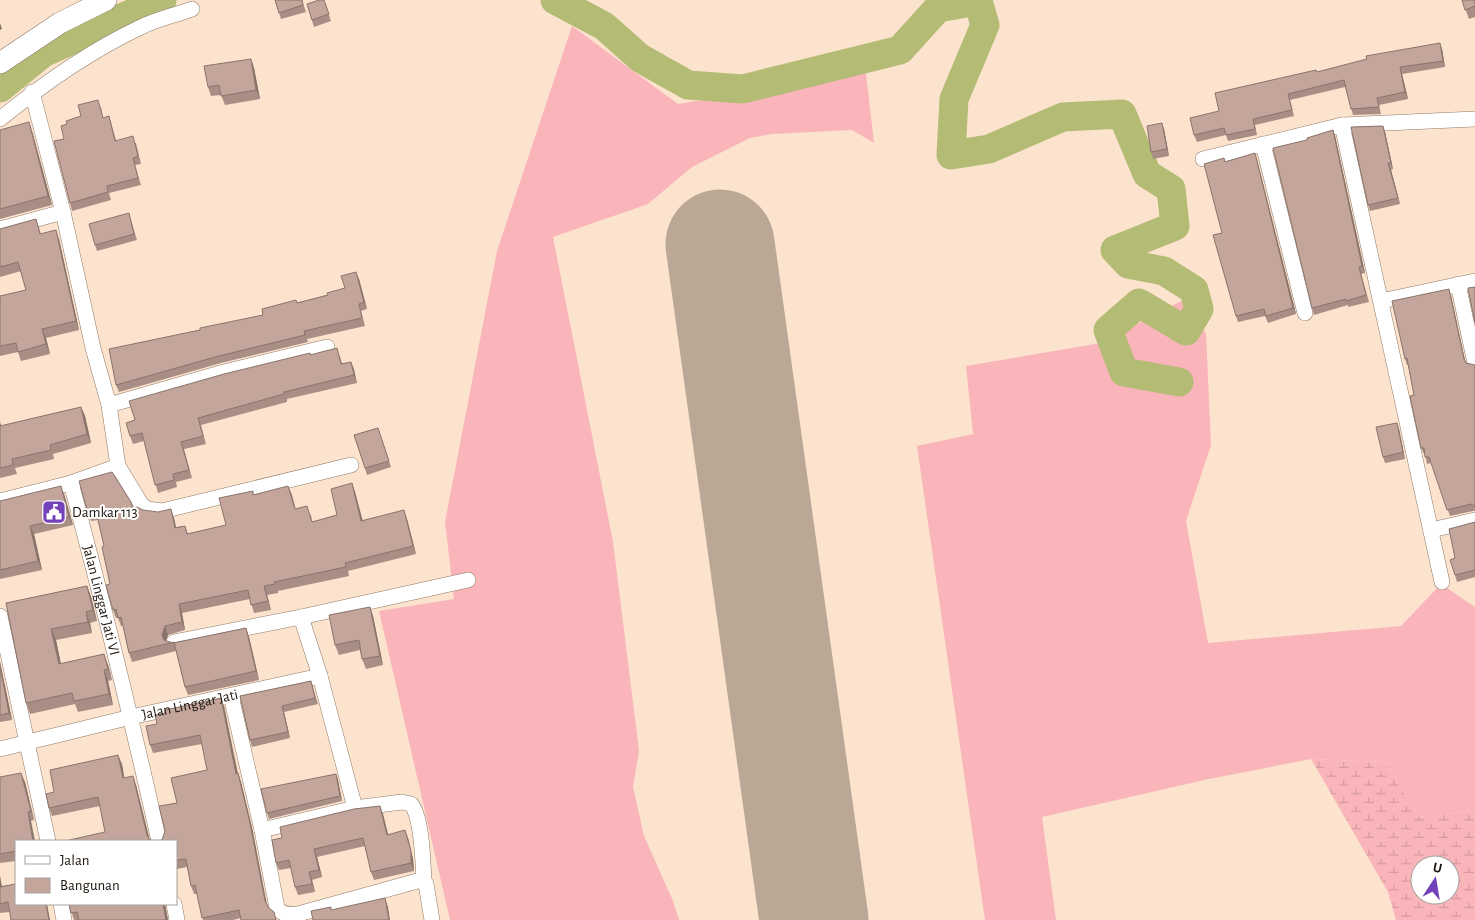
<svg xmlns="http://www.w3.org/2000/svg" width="1475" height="920" viewBox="0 0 1475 920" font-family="'Alegreya Sans',sans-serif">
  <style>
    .grass { fill: #f9b5ba }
    .wetland { fill: url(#wetland-marsh); fill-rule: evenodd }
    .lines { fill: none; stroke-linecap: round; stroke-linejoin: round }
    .river { stroke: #b4bb74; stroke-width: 29 }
    .runway { stroke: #bba795; stroke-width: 109 }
    .street-casing { stroke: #907a67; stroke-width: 16 }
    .secondary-casing { stroke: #907a67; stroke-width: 22 }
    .street { stroke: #fff; stroke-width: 15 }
    .secondary { stroke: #fff; stroke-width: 21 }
    .wall { fill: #a98e85 }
    .shaded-wall { fill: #89746c }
    .building { fill: #c4a59b; stroke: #89746c }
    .labels { text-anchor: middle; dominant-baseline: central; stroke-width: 4; stroke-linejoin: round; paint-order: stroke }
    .poi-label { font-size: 15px; fill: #1e160e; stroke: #fff; text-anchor: start }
    .street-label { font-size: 15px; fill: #1e160e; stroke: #fff }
  </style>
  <defs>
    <pattern id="wetland-marsh" width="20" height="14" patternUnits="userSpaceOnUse" patternTransform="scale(1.25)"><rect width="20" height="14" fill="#f9b5ba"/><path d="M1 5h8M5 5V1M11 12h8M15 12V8" fill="none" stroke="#d59b9f"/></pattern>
  </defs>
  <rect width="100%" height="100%" fill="#fce3cd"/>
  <path class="grass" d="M572,26L678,104L866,73L874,143L852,130L772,134L750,138L692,167L648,204L553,237L613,542L639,751L633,787L644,836L673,901L679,920H450L379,611L454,599L445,522L497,251Z
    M1183,300L1206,333L1211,445L1186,521L1208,643L1401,626L1441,584L1475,607V811L1417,817L1387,762L1311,759L1209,779L1042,817L1056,920H985L917,446L973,434L966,366L1101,343Z"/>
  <path class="wetland" d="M1311,759L1387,762L1417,817L1475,811V920H1396L1388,892ZM1420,865H1450V895H1420Z"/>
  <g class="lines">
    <path class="river" d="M555,0L604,26L640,58L688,85L743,89L900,50L938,8L978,1L985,25L954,99L951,155L989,149L1063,117L1122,114L1147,174L1171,189L1175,226L1115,250L1128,264L1164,271L1194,290L1199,309L1186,331L1139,303L1108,330L1124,372L1179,382
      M0,88L43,53L162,0"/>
    <path class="runway" d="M720,244L814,920"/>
    <g class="street-casing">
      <g id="street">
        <path d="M32,92L63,212L93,348L109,405"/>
        <path d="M0,119C43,84 92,50 141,27C157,19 176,15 192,9"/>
        <path d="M1342,125L1442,582"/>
        <path d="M1263,144L1305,313"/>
        <path d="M1203,159L1342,125L1475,119"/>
        <path d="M0,229L63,212"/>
        <path d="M1458,284L1475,363"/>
        <path d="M1381,301L1475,281"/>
        <path d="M327,347L224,372L109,405L118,466L141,504L147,509L162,511L351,465"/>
        <path id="s1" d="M71,483C103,602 132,721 159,841"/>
        <path d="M0,501L71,483L118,466"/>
        <path d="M1431,530L1475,520"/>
        <path d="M0,616L48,841"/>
        <path d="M301,617L320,676L355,808"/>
        <path d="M174,642L301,617L468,580"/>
        <path d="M231,696L262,830L277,908C282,915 290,915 298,914L421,880L424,881L426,884L432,920"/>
        <path id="s2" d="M0,749L131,717L320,676"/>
        <path d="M262,830L355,808L402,802L411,804C422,816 423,863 424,881"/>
        <path d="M61,904L64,920"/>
        <path d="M174,904L177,920"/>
      </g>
    </g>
    <g class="secondary-casing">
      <path id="secondary" d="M0,63L60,23L106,0"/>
    </g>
    <use href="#street" class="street"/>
    <use href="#secondary" class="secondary"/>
  </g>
  <path class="wall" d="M275,0H302L306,12L281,19Z
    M324,0L331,21L314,27L307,4Z
    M1462,0H1475V17L1469,19Z
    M1442,49L1445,67L1402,74L1408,99L1379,105L1381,114L1353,115L1345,87L1290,100L1294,116L1255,125L1257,135L1228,141L1226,135L1197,142L1194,135L1219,111L1317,72Z
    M251,59L254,68L260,99L225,105L221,95L211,96L208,87Z
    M101,107L103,118L109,116L116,140L136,143L141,164L135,165L141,185L109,193L111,200L72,211L70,203L64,139L67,124L81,116Z
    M1164,129L1169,156L1153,159L1151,152Z
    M0,130L32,131L52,205L0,219Z
    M1333,130L1335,136L1365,273L1361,274L1369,302L1348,307V305L1314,315L1312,308L1307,140Z
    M1385,132L1393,169L1391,170L1400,204L1370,211L1368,205Z
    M1257,160L1296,314L1268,323L1265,316L1238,322L1236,316L1222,233L1225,162Z
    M36,219L41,234L59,239L79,330L46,338L50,354L21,361L18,352L0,356V296L26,290L21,271L0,277V229Z
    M131,220L137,240L97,251L95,245Z
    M359,279L367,309L361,311L365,326L307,339L308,342L221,363L119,392L116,385L200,330L263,315L297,303L328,295L345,288Z
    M1449,289L1451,296L1465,361L1466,363L1475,365V511H1473L1450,516L1431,463L1427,464L1425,454H1424L1421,448L1414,395L1408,365H1407L1405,359Z
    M310,355L340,356L342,364L351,362L357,383L287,399V402L201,425L206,444L184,449L192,478L176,482L177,487L158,493L144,441L133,444L130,436L135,420Z
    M81,407L85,416L91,443L53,454L54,459L15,468L17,474L0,478V421L1,426Z
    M378,428L391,467L367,475L354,435Z
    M1399,429L1405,459L1385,463L1383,457Z
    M352,483L355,492L362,520L407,519L416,554L348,571L349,576L278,591V593L267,595L271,610L254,613L250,599L182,613L185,630L168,635L166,641L173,643L246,628L249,637L259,680L188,695L185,687L176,651L132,662L129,653L123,626H121L118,618H116L113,610L110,584L104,546L98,520L91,521L88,513L131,502L133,508L174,518L176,527L185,526L188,534L226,525L253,491L254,495L288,486L295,509L311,515L312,522L337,515Z
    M64,494L73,525L34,534L42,570L0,579V501Z
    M1475,522V577L1457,582L1455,575V558Z
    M87,586L91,597L97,621L90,623L92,633L56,640L61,664L108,665L112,680L108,681L113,705L78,712L75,704L30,714L26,703L6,603Z
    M370,607L373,616L383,665L366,669L362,659L360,650L339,655L335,645Z
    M0,662L12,720L0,722Z
    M311,681L318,704L284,712L290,738L252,747L250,740L240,696Z
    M224,706L238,773L241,782L253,832L241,918L233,920H203L197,894H194L191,886L187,867L177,869L176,866V841L162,840L177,803L207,770L202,744L153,753L150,745L157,724Z
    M122,764L124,778L136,785L149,838L105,832L100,806L52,816L49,808L54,792Z
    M336,774L338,780L342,801L269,819L267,813Z
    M0,777L25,782L34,820L31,821L16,841V861L0,863Z
    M383,814L388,834L408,838L413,859L414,871L374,880L371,872L365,846L317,857L322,877L312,880L315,892L298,895L295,887L291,868L279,870L276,863L282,838Z
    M0,876L2,886L16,884L9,912L0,913Z
    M69,904H165L168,920H74Z"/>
  <path class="shaded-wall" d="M0,23L2,29L0,30Z
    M1440,43L1442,49L1445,67L1443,61Z
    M251,59L254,68L260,99L256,90Z
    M1400,67L1402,74L1408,99L1405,92Z
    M29,122L32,131L52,205L48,196Z
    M1162,123L1164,129L1169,156L1167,149Z
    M1383,126L1385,132L1393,169L1391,163Z
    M1333,130L1335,136L1365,273L1362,266Z
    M1255,153L1257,160L1296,314L1293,308Z
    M1388,163L1391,170L1400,204L1398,198Z
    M56,230L59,239L79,330L76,321Z
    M356,272L359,279L367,309L364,302Z
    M1449,289L1451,296L1466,365L1464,359Z
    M42,329L46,338L50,354L46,344Z
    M351,362L354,369L357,383L354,375Z
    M81,407L85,416L91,443L87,434Z
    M1397,423L1399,429L1405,459L1403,452Z
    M352,483L355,492L365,529L361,521Z
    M61,486L64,494L73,525L69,517Z
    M288,486L292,495L298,518L295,509Z
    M171,509L174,518L178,536L175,528Z
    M404,510L407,519L416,554L413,546Z
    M30,526L34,534L42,570L38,561Z
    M87,586L91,597L97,621L93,610Z
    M264,586L267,595L271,610L268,601Z
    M179,604L182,613L185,630L182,622Z
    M370,607L373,616L383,665L380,656Z
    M86,612L90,623L92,633L88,622Z
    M165,626L168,635L165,643L162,635Z
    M246,628L249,637L259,680L256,671Z
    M51,629L56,640L63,675L59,664Z
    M104,654L108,665L112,680L108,669Z
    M0,662L12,720L9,713L0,666Z
    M104,670L108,681L113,705L109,694Z
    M221,698L224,706L239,782L236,774Z
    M282,706L284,712L290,738L288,732Z
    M118,755L122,764L126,787L123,778Z
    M21,773L25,782L34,820L31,811Z
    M238,773L241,782L253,832L268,910L265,901Z
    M336,774L338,780L342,801L340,796Z
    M133,776L136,785L150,841L147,835Z
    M380,806L383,814L390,843L387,835Z
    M28,812L31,821L35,841H33Z
    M405,830L408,838L413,859L414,871L411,863Z
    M314,849L317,857L322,877L319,870Z
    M309,872L312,880L315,892L312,884Z
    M0,876L3,896L0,887Z
    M385,898L388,907L390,920H389Z
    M46,904H47L50,920H49Z
    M163,904H165L168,920H166Z"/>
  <path class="building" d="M275,0H302L303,5L279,13Z
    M319,0H324L329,14L312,20L307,4Z
    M1462,0H1475V6L1465,10Z
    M1440,43L1443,61L1400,67L1405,92L1377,98L1379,107L1351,109L1344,80L1288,94L1292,110L1253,119L1255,129L1226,135L1224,128L1194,135L1190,118L1219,111L1215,93L1316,70L1317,72L1367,59L1366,56Z
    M251,59L256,90L221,96L219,85L208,87L204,66Z
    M98,100L103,118L109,116L115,141L133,136L138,156L133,158L138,178L107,186L108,192L70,203L54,141L64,139L61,126L67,124L66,121L81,116L78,105Z
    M29,122L48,196L0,209V130Z
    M1162,123L1167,149L1151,152L1147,126Z
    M1383,126L1391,163H1388L1398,198L1368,205L1351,127Z
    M1333,130L1362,266L1359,267L1366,295L1346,301V299L1312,308L1273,148L1307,140V138Z
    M1255,153L1293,308L1266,316L1264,309L1236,316L1213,235L1222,233L1204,164L1224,158L1225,162Z
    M129,213L134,234L95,245L89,224Z
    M36,219L40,234L56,230L76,321L42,329L46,344L18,352L16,343L0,346V296L26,290L18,262L0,267V229Z
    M356,272L364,302L359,304L362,318L304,331L305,335L219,356L116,385L109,349L200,330V328L263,315L262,309L296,300L297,303L328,295L327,293L345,288L341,276Z
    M1475,287V323L1468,288Z
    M1449,289L1464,359L1466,363L1475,365V506L1471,504L1447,510L1429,457H1425L1424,448H1421L1410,396L1414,395L1407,358L1405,359L1392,301Z
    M337,348L341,364L351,362L354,375L284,392V394L198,418L203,436L181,442L189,470L173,474L174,480L155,485L142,433L130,436L126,423L135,420L129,401L224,374L310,353V355Z
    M81,407L87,434L50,445L51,450L12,459L13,465L0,468V424V426Z
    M1397,423L1403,452L1383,457L1376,427Z
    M378,428L389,461L365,468L354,435Z
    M112,472L131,502L133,508L137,507L143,510L158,512L171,509L175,528L185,526L187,534L226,525L219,498L253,491V495L288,486L295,509L307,506L312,522L337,515L331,489L352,483L361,521L404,510L413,546L345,563L346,567L274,582L275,584L264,586L268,601L251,605L248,590L179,604L182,622L165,626L162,635L164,640L173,643L246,628L256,671L185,687L174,642L129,653L121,617L118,618L116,609L113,610L106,585L110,584L102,547L104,546L96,511L88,513L79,481Z
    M61,486L69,517L30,526L38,561L0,570V501Z
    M1475,522V570L1455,575L1450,560L1455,558L1449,529Z
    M87,586L93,610L86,612L88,622L51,629L59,664L104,654L108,669L104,670L109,694L74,701L72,693L26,703L6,603Z
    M370,607L380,656L362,659L359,640L335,645L329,615Z
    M0,666L9,713L0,715Z
    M311,681L315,698L282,706L288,732L250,740L240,696Z
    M221,698L236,774L238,773L250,823L265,901L269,908L274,912L276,920H241L239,910L202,918L195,885L191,886L186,859L176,860V841H155L162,840L165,831L159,806L177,803L171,778L207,770L200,735L150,745L146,726L157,724L155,715L165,713V710Z
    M118,755L123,778L133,776L147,835L149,839L153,841H65L105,832L98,797L49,808L46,794L54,792L50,770Z
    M21,773L31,811L28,812L33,841H16V851L0,854V777Z
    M336,774L340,796L267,813L261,789Z
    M380,806L387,835L405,830L411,851V863L371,872L363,838L314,849L319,870L309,872L312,884L295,887L289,860L276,863L272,840L282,838L280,827L354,809Z
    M16,884V904H46L49,920H11L8,902L0,904V887Z
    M385,898L389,920H313L311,911L331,907V910Z
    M69,904H163L166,920H79L77,912L71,913Z"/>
  <defs>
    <g id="civic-square" transform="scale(1.25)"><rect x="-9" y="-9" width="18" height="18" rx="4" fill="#7342b9" stroke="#fff"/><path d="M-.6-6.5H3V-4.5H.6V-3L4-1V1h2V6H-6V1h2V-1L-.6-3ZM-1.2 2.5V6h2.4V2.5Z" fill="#fff"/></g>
  </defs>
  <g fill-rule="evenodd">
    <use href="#civic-square" x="54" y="512"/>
  </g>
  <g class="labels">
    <g class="poi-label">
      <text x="72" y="512">Damkar 113</text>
    </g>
    <g class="street-label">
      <text stroke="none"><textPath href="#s1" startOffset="121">Jalan Linggar Jati VI</textPath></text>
      <text stroke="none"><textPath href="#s2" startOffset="195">Jalan Linggar Jati</textPath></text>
    </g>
  </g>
  <rect x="15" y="840" width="162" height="65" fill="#ffffff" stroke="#a5a29f"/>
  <rect x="25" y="856" width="25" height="8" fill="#ffffff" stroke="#a5a29f"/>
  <text x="60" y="865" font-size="15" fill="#1e160e">Jalan</text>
  <rect x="25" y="878" width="25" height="15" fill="#c4a59b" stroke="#a5a29f"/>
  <text x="60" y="890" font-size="15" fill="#1e160e">Bangunan</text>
  <g transform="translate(1435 880) rotate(12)"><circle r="24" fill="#ffffff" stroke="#a5a29f"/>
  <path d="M0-4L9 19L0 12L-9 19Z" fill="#7342b9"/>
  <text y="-8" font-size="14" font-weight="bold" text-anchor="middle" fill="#1e160e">U</text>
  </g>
</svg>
